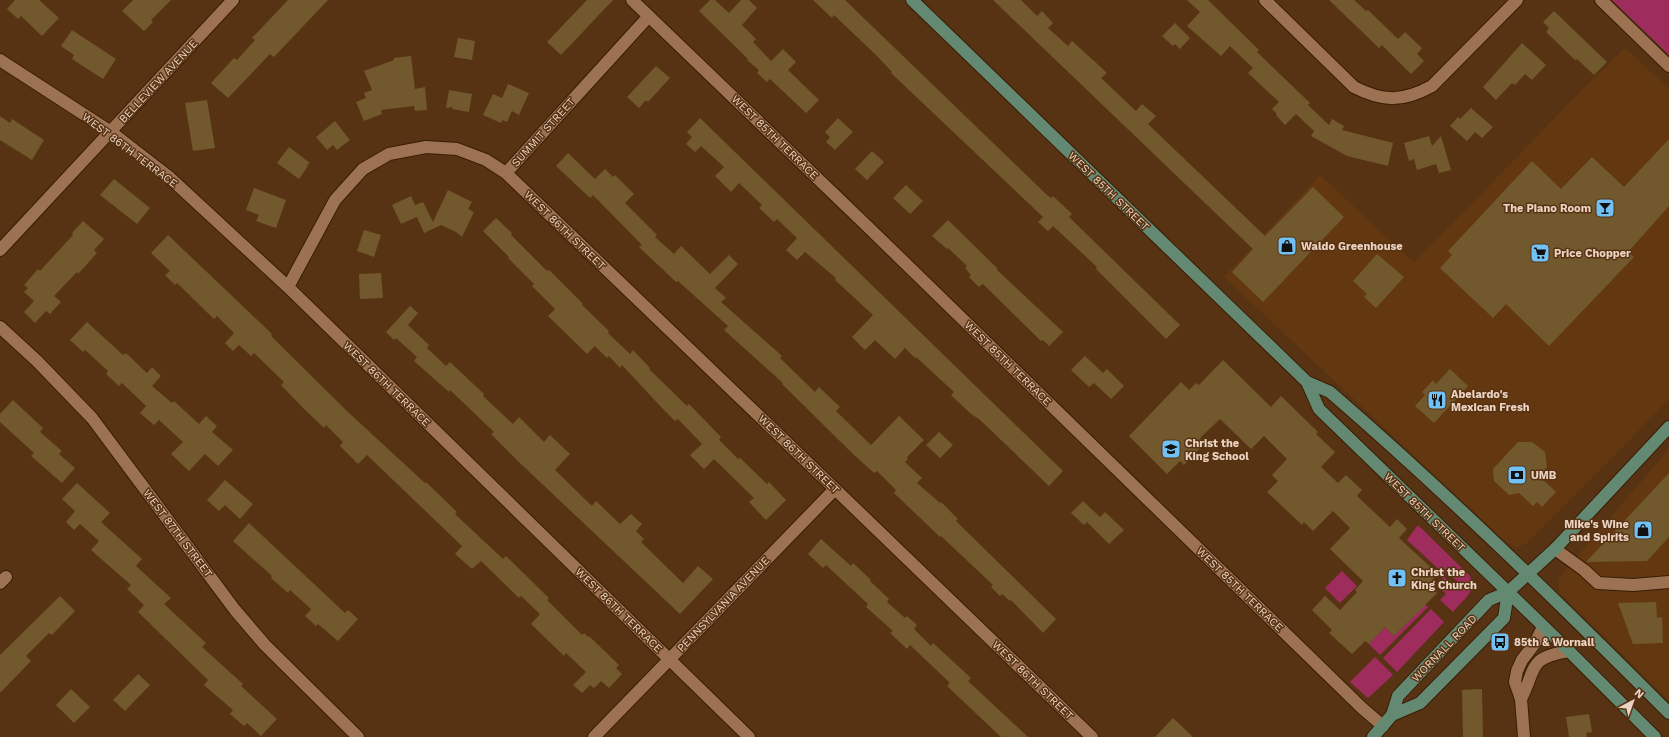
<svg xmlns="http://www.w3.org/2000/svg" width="1669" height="737" viewBox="0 0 1669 737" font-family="'Work Sans',sans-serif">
<rect width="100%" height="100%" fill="#583313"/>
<path fill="#633811" d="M1625,48L1669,89V399L1615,455L1527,543L1515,548L1504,540L1224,277L1320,175L1414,263L1584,88Z
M1669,449V700L1559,592V581L1564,572Z"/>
<path fill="#9e2d5e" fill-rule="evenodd" d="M1612,0H1669V55Z
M1417,526H1419L1469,575C1479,592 1462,600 1453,612L1440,600L1446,594L1442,590L1443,573L1407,540ZM1450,570L1453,573V578L1460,583V586L1457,589H1454L1449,580L1445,578V573Z
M1342,571L1357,586L1340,603L1325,588Z
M1425,604L1428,607L1380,655L1369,644L1385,627L1394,636Z
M1431,609L1444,622L1397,672L1383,658Z
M1375,657L1393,675L1368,698L1350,682Z"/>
<path fill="#71582d" d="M15,0H39L59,18L42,36L21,16L18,19L7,9Z
M133,0H171L151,20L153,22L144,31L122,11Z
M288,0H328L274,57L270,54L228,98L211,83L234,58L237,60L255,40L252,38Z
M587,0H613L561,55L547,42Z
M710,0H715L729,13L741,0H749L757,8L742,25L756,39L753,42L771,61L783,49L796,62L788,70L819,100L806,113L770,79L767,82L757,73L759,70L747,60L748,59L699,11Z
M813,0H845L1046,194L1051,198L1053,196L1072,214L1069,217L1180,325L1166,339L1096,269L1097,267L1053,226L1048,231L1038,222L1043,217L891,73L892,72L878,57L834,15L832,18Z
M993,0H1021L1037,16L1042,11L1053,23L1048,28L1068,46L1072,41L1093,60L1107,73L1101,78L1136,111L1142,104L1156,116L1148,124L1265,236L1313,187L1344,217L1263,302L1232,272L1253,249Z
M1187,0H1208L1259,50L1257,52L1310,103L1308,105L1329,125L1332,119L1344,126L1342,130L1393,143L1388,166L1347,156L1311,136L1314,131L1296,114L1285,125L1276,115L1277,114L1272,109L1279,102L1248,73L1253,68L1230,46L1221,56L1187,26L1200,12Z
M1329,0H1354L1366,11L1368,10L1398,39L1405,32L1422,48L1417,54L1424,61L1411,74L1382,45L1379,48Z
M1554,11L1607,62L1594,75L1577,59L1575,60L1546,32L1549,28L1543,22Z
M1175,23L1190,38L1180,49L1175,44L1173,46L1162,36Z
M72,30L116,59L103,79L72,59L74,55L61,46Z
M458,38L475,41L472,60L454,57Z
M1522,43L1546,65L1532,80L1525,74L1515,85L1512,83L1496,100L1483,87Z
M411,56L415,89L425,87L427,110L415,111L414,106L381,110L382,114L364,121L356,102L366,98L364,93L372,90L364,71L394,60V58Z
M656,66L670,78L648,102L646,100L639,108L627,97Z
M508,84L529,93L519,115L512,111L507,122L502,120L501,123L483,115L493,94L502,98Z
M449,90L472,94L469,112L452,109L453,107L446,108Z
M207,100L215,148L193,151L185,103Z
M1471,108L1493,127L1482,138L1475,132L1467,141L1450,126L1458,117L1460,119Z
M0,116L10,123L12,119L44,140L32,160L0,140Z
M700,118L1063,471L1049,486L979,419L971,414L951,395L954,392L916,357L915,358L905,348L895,359L875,340L865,350L852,337L873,315L835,280L836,278L805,252L797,260L786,250L797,238L777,219L774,222L759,208L762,205L739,183L731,192L715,176L724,167L701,146L695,152L686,144L692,137L687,132Z
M838,118L853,132L835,150L826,142L830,137L825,132Z
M335,121L350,140L337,150L333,145L327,150L316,137Z
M1429,136L1432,146L1441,136L1451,170L1439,173L1436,164L1417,170L1414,159L1409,161L1404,143Z
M1669,139V206L1628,252L1634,257L1549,346L1506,304L1493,318L1440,268L1452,255L1448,251L1532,161L1561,189L1592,157L1624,187Z
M289,147L310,163L307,165L308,166L299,179L277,163Z
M872,151L884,162L867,180L855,169Z
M568,153L595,179L605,169L613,177L615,175L634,194L625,203L657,235L655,237L674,254L681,246L710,274L729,255L738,264L715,288L726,298L721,302L782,356L780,358L815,392L819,387L840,407L836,411L871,445L899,416L924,440L907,457L908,459L905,462L922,478L917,483L940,503L941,502L958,519L956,521L1056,619L1043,633L1011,600L1010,601L1002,594L1000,596L991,587L993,585L941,536L940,537L894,493L896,490L877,471L874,473L854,455L782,384L783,383L724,330L728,326L678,281L676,282L639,247L642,245L593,195L590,198L556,166Z
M114,179L150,208L137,224L100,195Z
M906,185L923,201L910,214L893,198Z
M254,188L286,200L276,228L256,221L259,215L246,210Z
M448,190L472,202L468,209L474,212L462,237L456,232L441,225L424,233L417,217L401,224L392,205L411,196L415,205L423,202L433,222Z
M496,218L512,233L511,235L547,271L549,270L583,304L582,305L609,331L608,333L630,354L633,350L650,368L649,369L687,406L689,404L721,437L719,440L738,459L740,458L767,484L769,482L786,500L766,520L749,502L754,498L714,459L704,469L690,455L702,444L678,419L675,421L661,407L622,365L620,368L609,356L607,358L595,346L587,354L548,316L555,309L532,286L534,284L508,258L509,257L483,231Z
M948,220L998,269L997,270L1063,332L1049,346L1043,340L1041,341L983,284L979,287L969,277L971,275L965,268L967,266L948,248L947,249L932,236Z
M83,221L104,239L94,250L97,253L78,274L77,272L54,296L61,302L50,314L46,311L35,323L24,312L34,301L24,292L28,288L24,285L38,269L40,271L73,235L72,233Z
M364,230L381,235L374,257L357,251Z
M168,235L272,334L271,336L349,413L425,483L426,482L457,512L455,514L503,559L506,556L549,598L547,600L582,635L584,633L588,637L589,636L619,665L616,668L622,674L609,688L601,681L594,688L590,685L582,693L573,685L586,672L566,653L564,656L531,624L540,614L521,596L519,598L481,561L472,569L455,554L462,546L367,455L358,464L340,446L343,442L326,425L324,428L304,409L281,385L284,382L254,353L251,356L239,345L233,351L225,343L234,333L217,316L214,319L177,283L175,285L165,275L170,271L151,253Z
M1377,254L1404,277L1376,308L1364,297L1367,294L1353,281Z
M381,273L383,298L360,299L359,274Z
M410,306L418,313L408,325L429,345L427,348L446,366L450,362L484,394L483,396L513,424L519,417L544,442L550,435L570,454L555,470L592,506L596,501L620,524L631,514L642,524L636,531L644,539L641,542L683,583L698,566L713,579L680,614L522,465L491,434L494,432L450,390L449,392L414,361L417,357L396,338L394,340L386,332Z
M87,322L123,355L126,353L147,373L152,367L161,376L152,386L172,403L174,401L199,424L206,416L217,426L212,432L233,450L218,466L205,454L189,471L171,454L183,442L159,420L154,425L140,413L146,406L122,383L119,386L106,374L108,371L85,350L83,352L70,340Z
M1085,356L1103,373L1107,369L1124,386L1111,399L1094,383L1089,387L1071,370Z
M1223,360L1271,407L1281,396L1318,432L1316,434L1335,452L1321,467L1338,483L1346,475L1362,490L1357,496L1390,527L1397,519L1407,529L1399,538L1438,574L1428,584L1437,593L1394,636L1385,627L1369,644L1365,641L1352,654L1329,633L1332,630L1312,610L1325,596L1340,610L1357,592L1355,590L1363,581L1330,549L1350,528L1333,511L1313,531L1304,522L1302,525L1267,492L1278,481L1272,475L1287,459L1264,436L1251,449L1220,419L1200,438L1205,443L1184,465L1180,461L1167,474L1129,436L1181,382L1189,390L1196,383L1199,385Z
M1450,369L1468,386L1434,423L1415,406L1425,395L1422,392L1433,380L1436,384Z
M13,400L43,428L40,432L62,451L59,454L75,468L62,483L31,456L34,453L0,422V414Z
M939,432L953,445L940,458L926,445Z
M1518,442H1532L1545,452L1547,467L1539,476L1556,492L1542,507L1537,502L1533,506L1519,493L1509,495L1494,481L1493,469Z
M1669,473V537L1647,561L1586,562Z
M225,480L253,504L240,519L225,505L219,511L207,500Z
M77,483L110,513L101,522L142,559L136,566L171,598L164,604L206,643L202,647L243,684L241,686L277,719L261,736L247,723L244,726L230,714L233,710L204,685L208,680L138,612L144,605L127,589L131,585L91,550L99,541L80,524L74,530L66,522L75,511L62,499Z
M1083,501L1100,517L1105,512L1124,530L1109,544L1087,522L1084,525L1071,513Z
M249,523L345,613L348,610L358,619L338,641L318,624L316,626L305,616L311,609L290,590L288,593L271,578L272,576L233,541Z
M821,539L851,566L853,563L871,580L870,581L889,599L887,602L905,618L907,616L917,625L914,629L931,646L933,643L971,678L968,681L1028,737H1001L947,686L950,683L910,645L907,649L890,633L893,631L866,607L868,604L826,565L823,568L808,554Z
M60,596L75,611L52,635L49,633L26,656L31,661L0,693V655Z
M1656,602L1657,618L1662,617L1663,643L1633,644L1618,603Z
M138,674L150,685L125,711L113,700Z
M71,689L90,707L74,723L56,705Z
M1482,689L1483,737H1463L1462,690Z
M1589,714L1592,732L1586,733L1587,737H1569L1566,717Z
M1173,718L1193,737H1155Z"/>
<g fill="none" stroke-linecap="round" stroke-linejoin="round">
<defs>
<path id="minor" d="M632,0L867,226L1362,708L1383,726
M1265,0L1354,87C1383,102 1403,102 1432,86L1517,0
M1601,0L1669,66
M0,60L111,132L169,177L288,287L749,737
M506,173L649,16
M0,250L233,0
M288,287L335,200L363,169L389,154L426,147L457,149L486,160L506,173L835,489L1092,737
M0,327L37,361L92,418L235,610L265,645L358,737
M1555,549L1584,570L1598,583L1633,585L1669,582
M0,583L6,577
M1521,699C1537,668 1527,658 1569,651
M594,737L835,489
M1524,737L1521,699L1515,682L1517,671L1522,660L1535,643L1543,627"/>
<path id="major" d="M912,0L1307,382L1330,392C1448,494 1559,603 1669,713
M1307,382L1319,409L1569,651L1655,737
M1392,715L1420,703L1504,618L1508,592
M1373,737L1392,715L1398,696L1489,600L1508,592L1555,549L1669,427"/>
</defs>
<use href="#minor" stroke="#381d04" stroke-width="14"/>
<use href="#major" stroke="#381d04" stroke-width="14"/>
<use href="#minor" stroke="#9c7253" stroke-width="12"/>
<use href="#major" stroke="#648972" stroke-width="12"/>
</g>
<defs>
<symbol id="bar-square" viewBox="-11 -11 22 22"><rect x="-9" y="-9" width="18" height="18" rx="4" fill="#71c1f5" stroke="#583313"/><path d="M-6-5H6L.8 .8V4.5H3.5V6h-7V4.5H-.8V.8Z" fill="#111"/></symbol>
<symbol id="shop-square" viewBox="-11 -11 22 22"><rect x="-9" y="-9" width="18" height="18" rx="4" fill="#71c1f5" stroke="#583313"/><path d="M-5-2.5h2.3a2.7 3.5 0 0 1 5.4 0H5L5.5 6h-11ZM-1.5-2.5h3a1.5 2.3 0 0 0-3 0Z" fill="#111"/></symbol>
<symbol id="supermarket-square" viewBox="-11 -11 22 22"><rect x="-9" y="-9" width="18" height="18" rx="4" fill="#71c1f5" stroke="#583313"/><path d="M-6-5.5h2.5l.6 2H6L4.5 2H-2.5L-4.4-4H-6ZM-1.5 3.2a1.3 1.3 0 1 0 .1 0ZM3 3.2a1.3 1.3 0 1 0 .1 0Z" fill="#111"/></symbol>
<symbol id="restaurant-square" viewBox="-11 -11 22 22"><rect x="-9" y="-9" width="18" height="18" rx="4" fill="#71c1f5" stroke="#583313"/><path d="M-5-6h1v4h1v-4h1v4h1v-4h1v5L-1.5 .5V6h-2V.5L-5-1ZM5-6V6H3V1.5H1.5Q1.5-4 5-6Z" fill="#111"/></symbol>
<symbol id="school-square" viewBox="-11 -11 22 22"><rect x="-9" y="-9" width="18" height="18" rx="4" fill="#71c1f5" stroke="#583313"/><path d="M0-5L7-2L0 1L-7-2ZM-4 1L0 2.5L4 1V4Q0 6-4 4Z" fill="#111"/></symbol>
<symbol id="bank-square" viewBox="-11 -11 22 22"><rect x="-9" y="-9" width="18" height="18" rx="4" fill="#71c1f5" stroke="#583313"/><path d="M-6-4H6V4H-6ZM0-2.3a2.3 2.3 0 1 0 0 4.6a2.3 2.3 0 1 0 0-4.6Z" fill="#111"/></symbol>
<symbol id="church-square" viewBox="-11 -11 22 22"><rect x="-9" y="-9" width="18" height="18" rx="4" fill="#71c1f5" stroke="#583313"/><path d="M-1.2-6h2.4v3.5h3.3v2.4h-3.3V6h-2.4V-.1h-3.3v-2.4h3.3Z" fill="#111"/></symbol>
<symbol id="bus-square" viewBox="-11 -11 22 22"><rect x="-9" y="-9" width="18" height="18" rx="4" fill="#71c1f5" stroke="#583313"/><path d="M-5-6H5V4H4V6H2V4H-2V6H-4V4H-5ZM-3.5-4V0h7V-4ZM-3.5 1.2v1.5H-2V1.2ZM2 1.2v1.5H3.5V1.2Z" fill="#111"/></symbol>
</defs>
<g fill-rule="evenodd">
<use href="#bar-square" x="1594" y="197" width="22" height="22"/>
<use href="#shop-square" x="1276" y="235" width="22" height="22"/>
<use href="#supermarket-square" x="1529" y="242" width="22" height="22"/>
<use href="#restaurant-square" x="1426" y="389" width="22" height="22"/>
<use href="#school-square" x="1160" y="438" width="22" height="22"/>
<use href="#bank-square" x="1506" y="464" width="22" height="22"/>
<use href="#shop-square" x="1632" y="519" width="22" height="22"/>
<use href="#church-square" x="1386" y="567" width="22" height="22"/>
<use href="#bus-square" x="1489" y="631" width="22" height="22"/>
</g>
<g text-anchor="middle" stroke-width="3" stroke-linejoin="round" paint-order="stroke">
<g font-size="11" fill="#ebd4c3" stroke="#583313">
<text transform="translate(158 81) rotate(-47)" y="4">BELLEVIEW AVENUE</text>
<text transform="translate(543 132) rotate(-48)" y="4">SUMMIT STREET</text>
<text transform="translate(775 137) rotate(44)" y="4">WEST 85TH TERRACE</text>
<text transform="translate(130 150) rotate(37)" y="4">WEST 86TH TERRACE</text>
<text transform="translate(1109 191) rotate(44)" y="4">WEST 85TH STREET</text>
<text transform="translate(565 230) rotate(44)" y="4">WEST 86TH STREET</text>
<text transform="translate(1008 363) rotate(44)" y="4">WEST 85TH TERRACE</text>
<text transform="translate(387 384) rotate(44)" y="4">WEST 86TH TERRACE</text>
<text transform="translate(799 454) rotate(44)" y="4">WEST 86TH STREET</text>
<text transform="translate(1425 512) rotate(44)" y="4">WEST 85TH STREET</text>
<text transform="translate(178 533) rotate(53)" y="4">WEST 87TH STREET</text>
<text transform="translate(1240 589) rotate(44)" y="4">WEST 85TH TERRACE</text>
<text transform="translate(723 604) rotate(-46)" y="4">PENNSYLVANIA AVENUE</text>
<text transform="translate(619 610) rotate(44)" y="4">WEST 86TH TERRACE</text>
<text transform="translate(1444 648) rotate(-46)" y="4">WORNALL ROAD</text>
<text transform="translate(1033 680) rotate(44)" y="4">WEST 86TH STREET</text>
</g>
<g font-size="11" font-weight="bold" fill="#ebd4c3" stroke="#583313" text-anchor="start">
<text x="1591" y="212" text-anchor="end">The Piano Room</text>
<text x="1301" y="250">Waldo Greenhouse</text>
<text x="1554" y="257">Price Chopper</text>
<text x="1451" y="398">Abelardo's<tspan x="1451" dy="13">Mexican Fresh</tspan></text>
<text x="1185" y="447">Christ the<tspan x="1185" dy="13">King School</tspan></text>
<text x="1531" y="479">UMB</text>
<text x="1629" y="528" text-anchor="end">Mike's Wine<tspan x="1629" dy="13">and Spirits</tspan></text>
<text x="1411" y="576">Christ the<tspan x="1411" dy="13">King Church</tspan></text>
<text x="1514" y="646">85th &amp; Wornall</text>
</g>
</g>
<g transform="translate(1633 701) rotate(41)" stroke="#583313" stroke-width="3" paint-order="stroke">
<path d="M0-3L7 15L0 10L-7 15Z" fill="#ebd4c3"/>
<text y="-6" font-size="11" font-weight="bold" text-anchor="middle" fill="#ebd4c3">N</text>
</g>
</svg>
